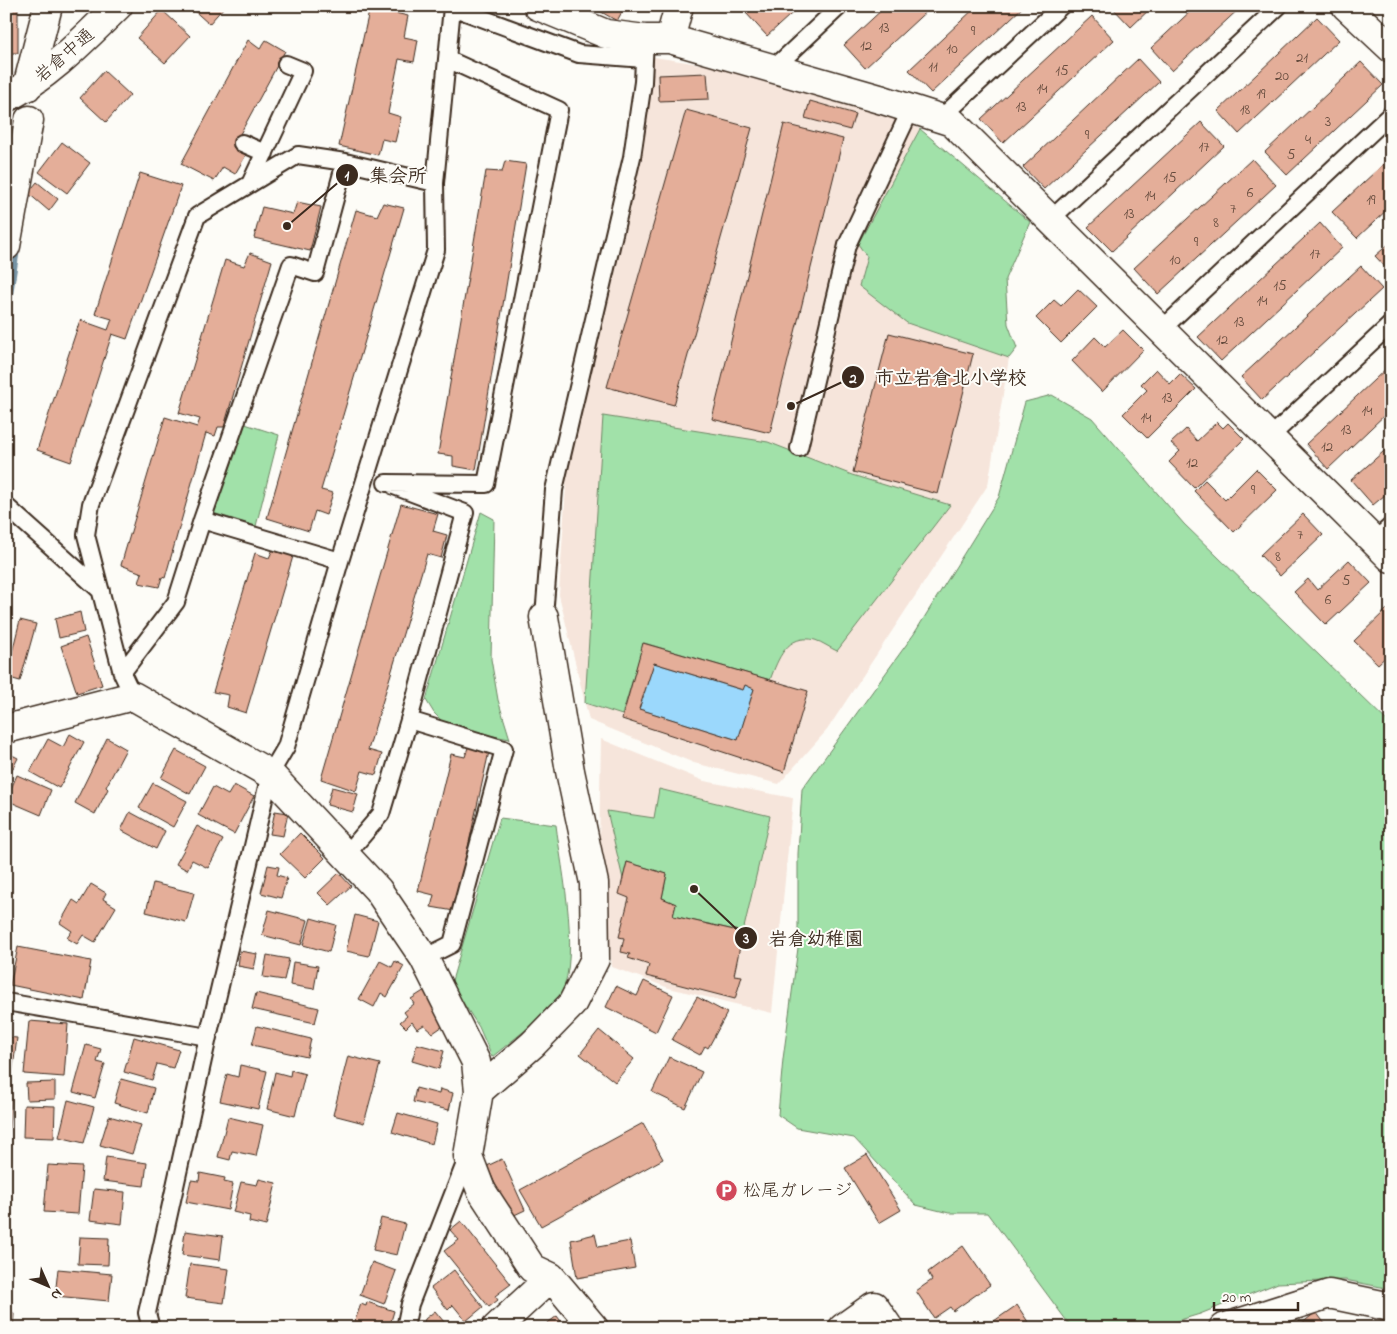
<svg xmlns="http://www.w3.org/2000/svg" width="1397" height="1334" viewBox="0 0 1397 1334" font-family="'Indie Flower','Klee One',sans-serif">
<rect width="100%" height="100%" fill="#fdfcf7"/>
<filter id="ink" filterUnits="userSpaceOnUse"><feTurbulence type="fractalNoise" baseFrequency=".02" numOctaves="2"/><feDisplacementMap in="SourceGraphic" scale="10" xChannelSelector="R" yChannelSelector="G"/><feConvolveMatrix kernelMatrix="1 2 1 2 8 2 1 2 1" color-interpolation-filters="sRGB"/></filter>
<g filter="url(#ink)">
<path fill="#f6e5db" d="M654,57L738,70L884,112L920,129L858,244L907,323L1009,358L988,485L827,730L779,784L694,763L589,720L559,595L568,454L608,300Z
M601,739L704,781L793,798L772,1013L669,988L612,967L599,848Z"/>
<path fill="#a1e1a9" stroke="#6e8664" d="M920,129L1030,222L1005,279L1008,324L1017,348L1009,358L907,323L859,286L867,257L858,244Z
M1052,395L1092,418L1184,524L1391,725V1289L1345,1280L1278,1283L1200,1314L1154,1328H1072L987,1213H949L916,1205L854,1138L797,1128L778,1115L783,1059L798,948V854L802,789L914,634L999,497L1025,402Z
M603,416L768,442L852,475L950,505L837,651C830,648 822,642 815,640C787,633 778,659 770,680L644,643L622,715L585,703Z
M242,423L279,435L256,526L213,513Z
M481,512L494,519L491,659L498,700L510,739L449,728L434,713L426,700Z
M659,789L770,816L743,932L673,916L676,904L662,898L667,874L627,862L623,879L607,811L654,818Z
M500,818L556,825C561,867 584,968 556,1002C541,1019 510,1042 492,1057L479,1027L451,984Z"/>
<path fill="#9bd8fc" stroke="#7592a3" d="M654,663L742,690L745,685L754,689L738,740L639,709Z"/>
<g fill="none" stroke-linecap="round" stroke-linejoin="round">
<path stroke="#7592a3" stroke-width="9" d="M6,310L16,246"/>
</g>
<path fill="#e4ae99" stroke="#3b2a1e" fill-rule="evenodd" d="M189,6H225L209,24Z
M591,6H625L617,21Z
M753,6H800L767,36L746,13Z
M886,6H932L865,68L844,45Z
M977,6H1024L931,93L909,70Z
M1111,6H1153L1131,27Z
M1196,6H1242L1172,71L1151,48Z
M370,7L408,16L404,37L418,40L414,62L399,59L388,113L401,117L395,142L382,139L378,155L339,146Z
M18,8V53H6V9Z
M162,10L190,36L165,63L137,38Z
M1092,16L1114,40L1003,143L981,119Z
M1317,17L1339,40L1239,134L1218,111Z
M248,40L260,49L266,40L285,51L233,147L246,155L235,174L223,167L214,181L181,164Z
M1138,59L1159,82L1044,189L1023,167Z
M1361,62L1383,85L1287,175L1265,152Z
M104,71L130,95L106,122L80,98Z
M707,73L709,99L659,101L658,75Z
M810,101L855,114L850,130L805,118Z
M686,110L752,128L674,405L607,387Z
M1201,122L1224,146L1112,251L1088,227Z
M784,124L843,139L770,433L712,419Z
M62,142L90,163L67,193L39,172Z
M1391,157V206L1357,238L1332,212Z
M1252,159L1276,185L1158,294L1134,268Z
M505,161L526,164L476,470L453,466V456L438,454L486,171L502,172Z
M140,173L181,186L127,339L112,334L71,462L37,450L80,320L108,330L112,319L95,314Z
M37,182L58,199L49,211L28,193Z
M297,202L321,207L310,251L254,238L262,207L293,214Z
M383,203L404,208L321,490L333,493L326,515L315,511L309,531L267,518L356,210L377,216Z
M1320,223L1342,248L1221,361L1198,337Z
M1391,242V273L1375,256Z
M250,253L272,261L224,427H218L215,436L206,433L165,578L162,577L159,587L139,583L142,573L121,565L165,417L197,427L200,419L179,413L225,260L244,266Z
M1361,266L1382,289L1262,400L1241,377Z
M1078,289L1097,307L1061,343L1036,318L1054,300L1061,306Z
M1123,330L1143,350L1102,392L1072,361L1095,337L1105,347Z
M889,333L973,354L938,494L853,472Z
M1391,364V409L1328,469L1306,444Z
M1156,369L1170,384L1180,374L1196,389L1147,438L1123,414L1147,390L1141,384Z
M1217,422L1223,428L1228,423L1244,439L1194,488L1169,462L1180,451L1171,443L1186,429L1197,441Z
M1391,445V490L1373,505L1351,480Z
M1256,469L1277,490L1234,532L1194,491L1205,480L1225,500Z
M401,504L438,514L433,531L447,535L441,558L427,554L368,750L382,754L376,775L362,771L356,791L321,779Z
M1303,514L1323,535L1280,576L1260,555Z
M274,547L294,553L246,713L227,707L229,695L213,692L255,553L269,558Z
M1349,560L1371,583L1326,625L1294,592L1308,579L1317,590Z
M1387,609L1391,613V652L1378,664L1354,641Z
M80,612L84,632L59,638L55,619Z
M20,620L36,624L20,681L6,677Z
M86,637L102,685L77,693L61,646Z
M643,643L808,691L784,772L622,719ZM654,663L743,690L745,685L754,689L738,740L639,709Z
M70,734L84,742L59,788L30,772L48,739L63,747Z
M107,738L126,749L106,787L108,789L95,814L75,803Z
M469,744L490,747L454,911L431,907L434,895L418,891L451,754L465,757Z
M176,750L205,766L190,794L161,778Z
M6,752L18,758L6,782Z
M17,775L51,790L41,815L6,800Z
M153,783L187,801L173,827L139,808Z
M234,785L254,796L234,834L198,815L213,787L228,795Z
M332,787L358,794L353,812L327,805Z
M275,811L288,813L283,836L270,834Z
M130,812L165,831L156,849L121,830Z
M197,826L223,840L208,868L192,860L187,870L176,864Z
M300,833L325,858L305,878L280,854Z
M627,862L667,874L662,898L676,904L673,916L743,932L734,975L742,976L735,999L646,976L649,965L628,958L630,954L621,952L624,938L619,937L629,898L619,894Z
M268,865L279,867L277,875L287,878L281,898L261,893Z
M339,873L351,886L330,905L318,893Z
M153,883L194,893L186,922L146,912Z
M91,884L106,893L103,899L116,907L95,942L83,935L77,944L67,938L72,931L60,923L73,900L79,904Z
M269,910L308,920L301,945L262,935Z
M355,915L378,921L369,956L346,951Z
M311,918L336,925L329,952L303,945Z
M18,947L91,961L84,1000L10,985Z
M240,951L257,954L254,969L238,966Z
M267,955L289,959L284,980L263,977Z
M380,961L392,967L395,961L404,966L387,997L381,993L374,1007L359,999Z
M293,962L318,966L314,989L290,985Z
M644,981L673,995L656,1032L606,1007L616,986L637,996Z
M425,990L446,1024L433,1033L424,1025L417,1029L412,1022L406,1028L400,1022L407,1016L404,1012L414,1004L411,999Z
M256,993L319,1008L315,1023L252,1009Z
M697,997L727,1013L708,1048L705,1046L700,1055L672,1040Z
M29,1021L68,1024L64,1077L24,1074Z
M257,1026L311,1039L307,1057L252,1045Z
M599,1030L634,1059L615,1082L580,1054Z
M6,1037L17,1038L12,1075L6,1074Z
M134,1037L179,1050L173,1068L157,1064L152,1080L124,1072Z
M417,1044L444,1051L439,1069L412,1061Z
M86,1045L101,1049L97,1062L105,1064L95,1098L73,1092Z
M348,1056L380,1064L364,1123L333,1115Z
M669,1057L702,1072L685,1108L652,1092Z
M240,1065L267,1071L258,1109L220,1101L227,1074L238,1077Z
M291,1070L305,1074L295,1116L267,1109L275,1072L290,1076Z
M121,1079L154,1088L148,1113L114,1103Z
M55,1082V1099L27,1100L26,1083Z
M416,1088L439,1094L440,1089L453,1093L449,1110L413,1102Z
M6,1097L11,1098L8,1146H6Z
M68,1100L94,1107L84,1143L59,1137Z
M24,1105L55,1106L54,1138L23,1137Z
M398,1113L437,1124L432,1144L392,1132Z
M109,1116L141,1125L132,1154L100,1145Z
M228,1117L263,1125L256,1156L232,1151L230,1160L218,1157Z
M643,1123L663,1159L541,1226L520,1190Z
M6,1150H8V1178H6Z
M867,1155L901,1210L879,1223L845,1168Z
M106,1157L147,1163L144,1186L103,1181Z
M502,1159L525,1210L510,1217L487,1166Z
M48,1165L82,1167L78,1214L44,1212Z
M200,1173L225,1178L224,1182L233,1184L228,1210L186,1202L191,1180L199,1181Z
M259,1179L276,1183L266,1226L249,1222L250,1216L233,1212L241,1182L257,1185Z
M94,1189L125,1192L122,1224L90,1220Z
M381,1218L405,1224L397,1255L373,1250Z
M461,1221L511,1284L495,1296L498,1300L489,1307L444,1251L459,1240L450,1230Z
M6,1230L11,1231L9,1262H6Z
M185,1231L223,1236L220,1260L182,1255Z
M595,1234L598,1247L630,1241L635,1268L577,1278L571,1240Z
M80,1237L109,1238L108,1265L78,1264Z
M963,1246L990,1285L953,1311L950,1307L934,1318L916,1291L932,1280L928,1272Z
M372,1262L396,1271L384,1304L360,1295Z
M190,1264L229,1269L224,1303L185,1298Z
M58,1269L112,1274L109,1301L55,1296Z
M454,1270L483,1307L466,1321L453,1305L448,1310L431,1288Z
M367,1302L394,1311L389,1328H352L361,1304L366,1306Z
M1017,1305L1032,1328H984Z
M435,1311L449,1328H422L425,1319Z
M6,1312L14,1313L13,1328H6Z
M1316,1312L1328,1328H1296Z
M557,1316L566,1328H541Z"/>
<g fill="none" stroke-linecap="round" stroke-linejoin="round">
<defs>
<path id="lane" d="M447,59L452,7L579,54L644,59
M774,68L840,6
M940,119L1061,6
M242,143L265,153
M250,184L303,71L286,64
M1050,220L1279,6
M1161,330L1391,114
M1269,438L1391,324
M799,448L847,245L911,109
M6,506L101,591
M202,520L340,561
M1374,541L1391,526
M544,617L554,490L632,157L643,82L645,39
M122,673L176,602L202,520L291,265L315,273L345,162
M133,696L122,673L86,535L91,504L197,216L298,155L345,162L435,183
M409,720L504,749L452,944L424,958
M346,855L381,814L409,720L465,513L394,486
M6,1002L208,1037
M151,1328L147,1313L208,1037L270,774L286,747L340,561L436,250L435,183L447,59L559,110L486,484L386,483
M405,1328L410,1304L468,1156"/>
<path id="street" d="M538,6L606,34L645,39H670L883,100L952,122L1391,558
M1346,6L1391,48
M670,39L679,6
M27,87L48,6
M6,246L29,120
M6,729L133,696L270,774L378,890L424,958L476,1062L479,1091L468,1156L481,1190L532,1268L551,1277L594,1328
M479,1091L533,1044L572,1004L595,959L594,883L570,771L544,617
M496,1328L551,1277
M843,1328L874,1306L889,1328
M1223,1328L1329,1294L1391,1307"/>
<path id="secondary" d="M6,98C50,75 83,40 118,6"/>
</defs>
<use href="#lane" stroke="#3b2a1e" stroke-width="20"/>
<use href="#street" stroke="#3b2a1e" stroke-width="31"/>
<use href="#secondary" stroke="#3b2a1e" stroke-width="31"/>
<use href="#lane" stroke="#fdfcf7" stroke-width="16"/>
<use href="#street" stroke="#fdfcf7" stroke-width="28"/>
<use href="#secondary" stroke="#fdfcf7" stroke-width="28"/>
</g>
</g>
<defs>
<symbol id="parking-disc" viewBox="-11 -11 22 22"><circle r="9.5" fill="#d1495b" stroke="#fdfcf7"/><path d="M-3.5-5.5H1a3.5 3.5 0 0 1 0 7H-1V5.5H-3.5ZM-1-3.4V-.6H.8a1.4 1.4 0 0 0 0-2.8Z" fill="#fff"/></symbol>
</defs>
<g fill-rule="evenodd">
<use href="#parking-disc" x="714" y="1178" width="25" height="25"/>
</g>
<g text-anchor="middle" stroke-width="4" stroke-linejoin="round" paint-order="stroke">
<g font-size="15" fill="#654b3d">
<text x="884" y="32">13</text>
<text x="973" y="35">9</text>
<text x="866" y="50">12</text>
<text x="952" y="53">10</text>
<text x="1302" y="62">21</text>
<text x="933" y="71">11</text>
<text x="1062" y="75">15</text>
<text x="1282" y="80">20</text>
<text x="1042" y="93">14</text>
<text x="1261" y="98">19</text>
<text x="1021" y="111">13</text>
<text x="1245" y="114">18</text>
<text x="1328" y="126">3</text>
<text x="1087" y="139">9</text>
<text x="1308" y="144">4</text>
<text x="1204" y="151">17</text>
<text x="1291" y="159">5</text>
<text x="1170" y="182">15</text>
<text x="1250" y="197">6</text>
<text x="1150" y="200">14</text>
<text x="1371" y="204">19</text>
<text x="1233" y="213">7</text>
<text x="1129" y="218">13</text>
<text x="1216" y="227">8</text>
<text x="1196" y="246">9</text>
<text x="1315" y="258">17</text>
<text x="1175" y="264">10</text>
<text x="1280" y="290">15</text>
<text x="1262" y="305">14</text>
<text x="1239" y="326">13</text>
<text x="1222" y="344">12</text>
<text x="1167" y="402">13</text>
<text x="1367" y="415">14</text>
<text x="1146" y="422">14</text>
<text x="1346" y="434">13</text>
<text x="1327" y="451">12</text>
<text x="1192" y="467">12</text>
<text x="1253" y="494">9</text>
<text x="1300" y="539">7</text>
<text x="1278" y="561">8</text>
<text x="1346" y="585">5</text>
<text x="1328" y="604">6</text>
</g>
<g font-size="18" fill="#3b2a1e" stroke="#fdfcf7">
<text transform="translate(64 55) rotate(-41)" y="6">岩倉中通</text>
</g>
<g font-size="18" fill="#3b2a1e" stroke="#fdfcf7" text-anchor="start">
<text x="743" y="1196">松尾ガレージ</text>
</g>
</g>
<path fill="none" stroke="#3b2a1e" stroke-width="2" d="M287 226L347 175M791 406L853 377M694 889L746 938"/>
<g fill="#3b2a1e" stroke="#fdfcf7" stroke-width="2">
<circle cx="287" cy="226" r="5"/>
<circle cx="791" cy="406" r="5"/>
<circle cx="694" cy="889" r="5"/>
<circle cx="347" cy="175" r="12"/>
<circle cx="853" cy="377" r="12"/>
<circle cx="746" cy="938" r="12"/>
</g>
<g font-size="15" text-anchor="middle" font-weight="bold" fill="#fff">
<text x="347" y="180">1</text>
<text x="853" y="383">2</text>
<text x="746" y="943">3</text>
</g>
<g font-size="19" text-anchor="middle" font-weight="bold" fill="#3b2a1e" stroke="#fdfcf7" stroke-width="4" stroke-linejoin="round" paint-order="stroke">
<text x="398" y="182">集会所</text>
<text x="951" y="384">市立岩倉北小学校</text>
<text x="816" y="945">岩倉幼稚園</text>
</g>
<rect width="1397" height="1334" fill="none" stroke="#fdfcf7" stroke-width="25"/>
<rect x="12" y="12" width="1372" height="1309" fill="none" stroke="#3b2a1e" stroke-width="2" filter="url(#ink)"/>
<g transform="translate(48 1286) rotate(135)" stroke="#fdfcf7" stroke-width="4" paint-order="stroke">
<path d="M0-4L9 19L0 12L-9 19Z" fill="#3b2a1e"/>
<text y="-8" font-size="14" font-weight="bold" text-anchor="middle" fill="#3b2a1e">N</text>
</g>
<path d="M1214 1302v8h84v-8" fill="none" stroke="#3b2a1e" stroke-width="2.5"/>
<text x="1222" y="1302" font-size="15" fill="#3b2a1e" stroke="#fdfcf7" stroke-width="4" paint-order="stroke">20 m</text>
</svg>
